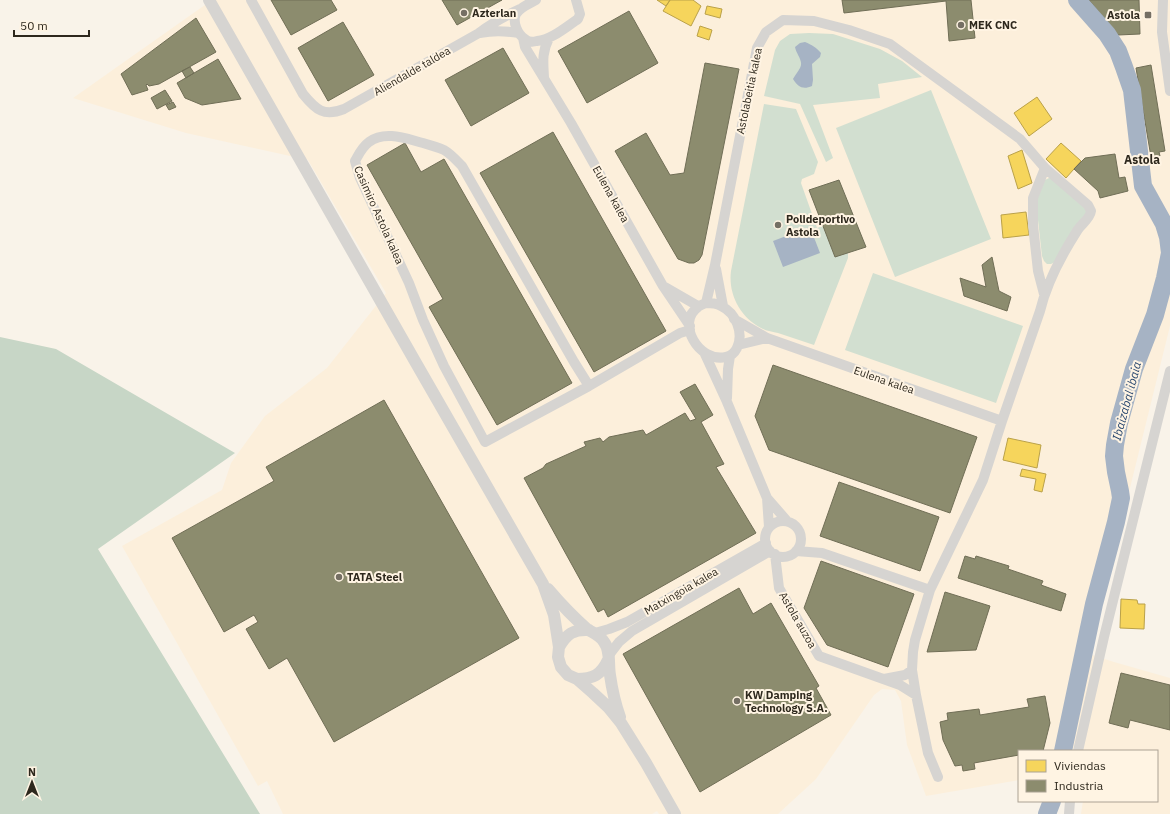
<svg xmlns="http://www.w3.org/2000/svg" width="1170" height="814" viewBox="0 0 1170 814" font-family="'IBM Plex Sans',sans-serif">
<rect width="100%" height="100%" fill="#f9f3e9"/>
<path fill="#fcefdb" d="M212,0H1170V326L1089,654L1114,662L1170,678V814H1081L1083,801H1157V751H1019V780L926,796L907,745L901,701L895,690L882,689L874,695L816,779L778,814H659L657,811L652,814H283L267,781L258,786L122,546L222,490L231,463L265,416L327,368L386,293L308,160L186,133L73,98Z"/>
<path fill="#d2dfd0" d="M809,33L833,34L880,49L902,61L922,77L878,84L880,98L813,105L833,158L826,162L800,104L764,96L775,50L780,41L790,34Z
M931,90L991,239L895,277L836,128Z
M764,104L796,109L818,162L814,174L802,179L801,183L817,228L823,226L809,190L839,180L866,247L848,253V258L814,345C802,341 790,337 778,333C773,332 766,331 761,328C740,317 728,294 731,271Z
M1049,178H1053L1083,203L1087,213L1055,262L1051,264H1047L1044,261L1042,256L1036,202L1045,180Z
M873,273L1023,326L996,403L845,350Z"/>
<path fill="#c7d6c6" d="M0,337L56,349L235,453L98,549L260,814H0Z"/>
<path fill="#a6b3c4" d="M805,42C812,45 816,47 821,53L820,57L812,64L813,80L812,86C803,90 798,87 793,79C795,75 798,72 800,68C804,61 796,54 795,47L800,43Z
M810,227L820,253L783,267L773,241Z"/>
<path fill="#f6d55c" stroke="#baa149" d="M657,0H670L666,6Z
M670,0H693L701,6L691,26L663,11Z
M707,6L722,9L720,18L705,14Z
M700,26L712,30L709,40L697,36Z
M1037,97L1052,119L1029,136L1014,113Z
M1061,143L1081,161L1066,178L1046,159Z
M1022,150L1032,183L1018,189L1008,156Z
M1026,212L1029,235L1003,238L1001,215Z
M1008,438L1041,445L1037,468L1003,460Z
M1022,469L1046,474L1042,492L1034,490L1036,479L1020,476Z
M1121,599L1137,600L1138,604H1145L1144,629L1120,628Z"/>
<path fill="#8c8c6e" stroke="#706e56" d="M271,0H331L337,10L291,35Z
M442,0H502L457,25Z
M842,0H971L975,38L949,41L946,1L844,13Z
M1089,0H1139L1140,34L1118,35Z
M629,11L658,63L587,103L558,51Z
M196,18L216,52L159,84L149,86L147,84L146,85L148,90L132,95L121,74Z
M343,22L374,75L328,101L298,48Z
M503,48L529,93L471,126L445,80Z
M218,59L241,99L202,105L185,98L177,83Z
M705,63L739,69L702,255L699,260L694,263H689L678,259L615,151L646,133L670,175L684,173Z
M1151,65L1165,151L1159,152L1160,156L1151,157L1136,68Z
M190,67L194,73L186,78L182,71Z
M165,90L172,101L157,109L151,98Z
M173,102L176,107L169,110L166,105Z
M553,132L666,331L594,372L480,173Z
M405,143L421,172L444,159L572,383L497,425L429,307L443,299L367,165Z
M1115,154L1119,178L1125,177L1128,191L1100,198L1098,191L1074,169L1085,158Z
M839,180L866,247L835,257L809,190Z
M992,257L999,291L1011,297L1007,311L964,296L960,278L986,287L982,265Z
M773,365L977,437L950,513L769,450L755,416Z
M695,384L713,415L701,422L724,464L716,467L756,533L608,617L604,609L598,612L524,478L543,468L546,464L586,446L584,442L600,438L603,442L609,437L643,430L646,435L685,413L690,421L696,419L680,392Z
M384,400L519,638L334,742L287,658L269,669L246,629L258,622L254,615L224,632L172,538L274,481L266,467Z
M839,482L939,517L920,571L820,536Z
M965,556L975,559L976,556L1009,566L1008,569L1043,581L1041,585L1066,594L1061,611L958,578Z
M821,561L914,594L888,667L827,645L804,608Z
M739,588L753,614L771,603L819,686L816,688L831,715L700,792L623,654Z
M945,592L990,606L976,650L927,652Z
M1121,673L1170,685V730L1130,720L1128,728L1109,723Z
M1045,696L1050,723L1043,751H1019V755L974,763L975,769L963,771L962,765L955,766L943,740L940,722L948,720L947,713L979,709L980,715L1029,707L1027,699Z"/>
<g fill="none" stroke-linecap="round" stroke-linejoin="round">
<path stroke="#a6b3c4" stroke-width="18" d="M1063,751L1094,604L1116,522L1121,498L1120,491L1116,472L1114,456L1115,445L1119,423L1134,369L1155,315L1165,278L1170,253L1168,237L1164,224L1143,186L1132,90L1124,67L1118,51L1107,34L1077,0
M1047,814L1052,801"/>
<path stroke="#d6d4d1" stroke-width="10" d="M251,0L303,94C316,110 324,117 344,109L479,33C492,23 505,16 520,9
M536,0C529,4 520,7 516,14C512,22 518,35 525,39C528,42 533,42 537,41C551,40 566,27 578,19L580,14L576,0
M1163,0L1162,32L1170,91
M481,33C494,30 506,31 519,33
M523,38L525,47L571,123L663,286L690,326
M544,77C543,61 542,52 549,38
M716,269L723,306
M665,287L698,306
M1044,294L1038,271L1033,225V198L1045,168
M706,303L715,265L757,48L766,32L783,20L814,21L849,30L890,44L1020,139L1045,168L1088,205L1091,211C1090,219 1081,224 1077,231C1061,256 1047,282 1040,311L1002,421L983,480L930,590L915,640L913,652L912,670L916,695L928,753L938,777
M706,303C712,303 716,303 721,306C736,313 744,333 737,348C735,352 731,356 726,357C698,363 676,322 698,307C700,305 704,304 706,303Z
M734,319L767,338L1002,421
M738,345L767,338
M704,352L727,402L767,498L787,521
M589,386L574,362L462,166C456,160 451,154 444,150C437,147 430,145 423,143C407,139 385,130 369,142C362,147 359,154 355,161L360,178L409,283L423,320L444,366L485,442L589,386L680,333L690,330
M727,398L728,369L730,356
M767,498L769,527
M765 539a18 18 0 1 1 36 0a18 18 0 1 1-36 0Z
M796,551L822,553L930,590
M775,554L779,588L819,656L900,685L916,695
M595,633L609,629L627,622L766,543
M609,655L619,642L632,631L770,551
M884,679L905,675L912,670
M1078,751L1104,637L1170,371
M1069,814L1070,801"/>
<path stroke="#d6d4d1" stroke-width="12" d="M209,0L416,363L543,584L554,615L559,647L558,657L561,667L568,675L577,679L593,693L608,707L621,723L646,763L675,814
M548,589C560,603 573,617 587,629C593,633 600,635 604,642C611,651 608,664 610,675C612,689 615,703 620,717
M559,647C567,634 573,629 589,630
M577,679C593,679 601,675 608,660"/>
</g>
<g fill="#756f64" stroke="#fff4e3" stroke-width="1.5">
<circle cx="464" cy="13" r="4"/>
<rect x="1144" y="11" width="8" height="8" rx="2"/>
<circle cx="961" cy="25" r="4"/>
<circle cx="778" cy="225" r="4"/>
<circle cx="339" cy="577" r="4"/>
<circle cx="737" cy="701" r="4"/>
</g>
<g text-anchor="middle" stroke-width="4" stroke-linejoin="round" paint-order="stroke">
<g font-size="11" font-weight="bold" fill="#2e281d" stroke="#fff4e3" text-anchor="start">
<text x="472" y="17">Azterlan</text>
<text x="1140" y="19" text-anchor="end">Astola</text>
<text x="969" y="29">MEK CNC</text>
<text x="786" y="223">Polideportivo<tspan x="786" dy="13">Astola</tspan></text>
<text x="347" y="581">TATA Steel</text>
<text x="745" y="699">KW Damping<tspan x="745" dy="13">Technology S.A.</tspan></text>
</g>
<g font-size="11" fill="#2e281d" stroke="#fff4e3">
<text transform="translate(412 71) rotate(-30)" y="4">Aliendalde taldea</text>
<text transform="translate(749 91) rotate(-78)" y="4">Astolabeitia kalea</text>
<text transform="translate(611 194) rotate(61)" y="4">Eulena kalea</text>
<text transform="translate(379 215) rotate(66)" y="4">Casimiro Astola kalea</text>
<text transform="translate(884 380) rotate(19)" y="4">Eulena kalea</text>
<text transform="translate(681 591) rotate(-30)" y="4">Matxingoia kalea</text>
<text transform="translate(798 620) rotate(60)" y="4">Astola auzoa</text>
</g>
<g font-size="12" font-weight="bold" fill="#2e281d" stroke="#fff4e3">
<text x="1142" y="164">Astola</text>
</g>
<g font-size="12" font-style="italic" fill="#28476f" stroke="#fff4e3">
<text transform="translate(1127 401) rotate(-75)" y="4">Ibaizabal ibaia</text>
</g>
</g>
<rect x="1018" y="750" width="140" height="52" fill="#fff4e3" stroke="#aba294"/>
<rect x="1026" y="760" width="20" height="12" fill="#f6d55c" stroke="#aba294"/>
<text x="1054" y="770" font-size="12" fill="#2e281d">Viviendas</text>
<rect x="1026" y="780" width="20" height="12" fill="#8c8c6e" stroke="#aba294"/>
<text x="1054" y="790" font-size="12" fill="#2e281d">Industria</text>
<g transform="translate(32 782)" stroke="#fff4e3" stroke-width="3" paint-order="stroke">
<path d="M0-3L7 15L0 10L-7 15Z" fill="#2e281d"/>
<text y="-6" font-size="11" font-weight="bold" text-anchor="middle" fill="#2e281d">N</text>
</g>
<path d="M14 30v6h75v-6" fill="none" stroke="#2e281d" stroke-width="2"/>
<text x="20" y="30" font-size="12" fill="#2e281d" stroke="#fff4e3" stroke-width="3" paint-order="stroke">50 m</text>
</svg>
